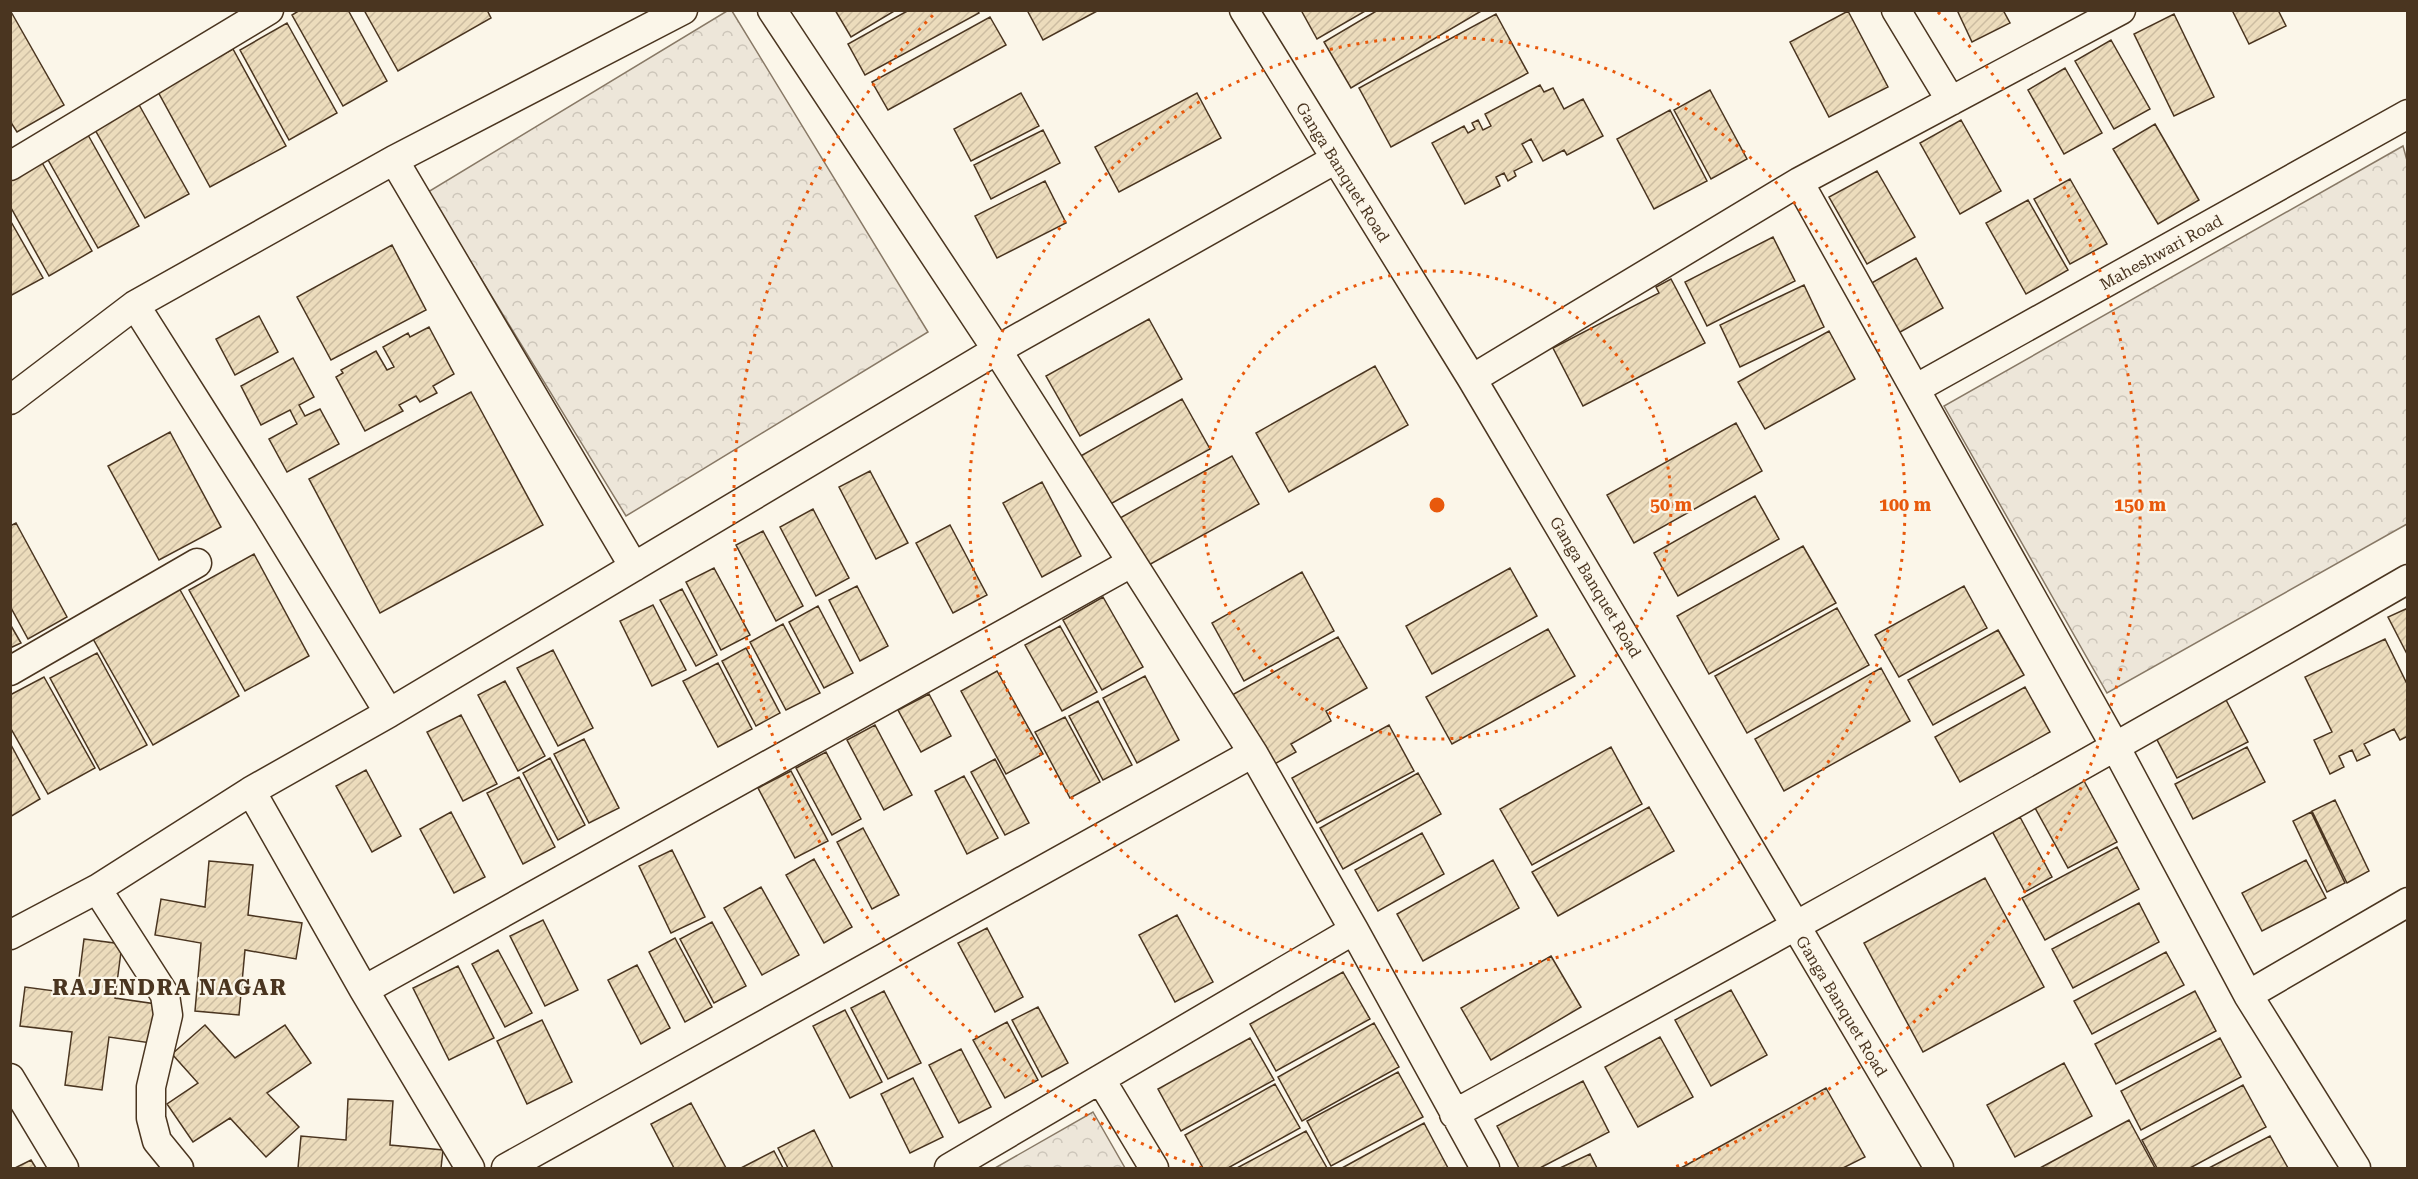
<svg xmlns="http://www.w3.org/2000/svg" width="2418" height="1179" viewBox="0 0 2418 1179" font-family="'Roboto Serif',serif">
<defs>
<pattern id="park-crowns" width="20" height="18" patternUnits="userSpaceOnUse" patternTransform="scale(1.5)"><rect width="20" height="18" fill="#ede6d9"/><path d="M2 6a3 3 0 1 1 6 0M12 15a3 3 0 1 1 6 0" fill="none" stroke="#cdc6ba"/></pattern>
<pattern id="building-hatch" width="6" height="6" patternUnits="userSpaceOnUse" patternTransform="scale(1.5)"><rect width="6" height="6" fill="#ecdcbc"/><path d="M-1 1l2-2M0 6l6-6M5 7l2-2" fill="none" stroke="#ccbda1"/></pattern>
</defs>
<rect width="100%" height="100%" fill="#fbf6e9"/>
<path fill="url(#park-crowns)" stroke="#887966" stroke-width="1.5" d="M727,11H732L928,332L626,516L428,192Z
M2403,146L2408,164L2407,524L2107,693L1944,406Z
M1093,1112L1125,1168H995Z"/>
<path fill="url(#building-hatch)" stroke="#4a3520" stroke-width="1.5" d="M10,10L64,105L17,132L10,121Z
M300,10H348L387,81L343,106L292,15Z
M364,10H487L491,18L398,71Z
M835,10H896L851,37Z
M909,10H977L979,13L865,75L848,44Z
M1027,10H1099L1043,40Z
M1301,10H1367L1317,39Z
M1378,10H1483L1351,88L1324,42Z
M1957,10H2003L2010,23L1972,42Z
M2232,10H2278L2286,26L2249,44Z
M1848,11L1888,87L1829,117L1790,42Z
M1496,14L1528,73L1391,147L1359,88Z
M2174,14L2214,97L2174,116L2134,34Z
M990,17L1006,45L888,110L872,82Z
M287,23L337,113L289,140L240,50Z
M2111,40L2150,109L2114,129L2075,61Z
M233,49L286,146L210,187L157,90Z
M2065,68L2102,133L2064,154L2028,90Z
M1540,85L1544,92L1553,88L1564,109L1583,99L1603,136L1567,155L1564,150L1543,161L1531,139L1522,144L1532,162L1514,171L1516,176L1508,181L1504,173L1496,177L1500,186L1465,204L1432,143L1464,126L1468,133L1475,129L1472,123L1478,120L1483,130L1491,126L1485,114Z
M1710,90L1747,159L1711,179L1674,110Z
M1021,93L1039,126L971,161L954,129Z
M1197,93L1221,138L1119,192L1095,147Z
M138,103L189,194L145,218L94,128Z
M1670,110L1707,181L1654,209L1617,139Z
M1961,120L2001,191L1960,214L1920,143Z
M2155,124L2199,200L2158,224L2113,149Z
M1043,130L1060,163L991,199L974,165Z
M88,135L139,226L98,248L47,158Z
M40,159L92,251L49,276L10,206V176Z
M1877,171L1915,237L1867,264L1829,197Z
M2070,179L2107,244L2070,264L2034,199Z
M1045,181L1066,223L997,258L975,216Z
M2028,200L2068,270L2026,294L1986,223Z
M10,220L43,278L10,296Z
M1773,237L1795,281L1707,326L1685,282Z
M392,245L426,310L331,360L297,297Z
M1916,258L1943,308L1895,335L1868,285Z
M1671,279L1705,343L1583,406L1553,348L1659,293L1656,287Z
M1804,285L1824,327L1740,367L1720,325Z
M259,316L278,352L235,375L216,339Z
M1149,319L1182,379L1080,436L1046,376Z
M429,327L454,374L433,386L437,393L420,402L416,396L399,405L403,411L365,431L336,377L343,373L341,370L376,351L387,370L394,367L383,347L408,333L410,337Z
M1829,331L1855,379L1765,429L1738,382Z
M293,358L314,397L299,405L305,416L320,409L339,444L287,472L269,439L297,424L290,410L261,425L241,386Z
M1375,366L1408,425L1289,492L1256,433Z
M471,392L543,525L380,613L309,479Z
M1182,399L1210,449L1105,507L1077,458Z
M1736,423L1762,471L1634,543L1607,495Z
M170,432L221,527L159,560L108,466Z
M1232,456L1259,504L1147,566L1120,518Z
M870,471L908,543L876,559L839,487Z
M1042,482L1081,556L1042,577L1003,503Z
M1755,496L1779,539L1678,596L1654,553Z
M813,509L849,578L816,596L780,527Z
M16,523L67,617L28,639L10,606V526Z
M950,525L987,595L953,613L916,543Z
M763,531L803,606L776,621L736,545Z
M1803,546L1836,603L1709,674L1677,616Z
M254,554L309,656L245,691L189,590Z
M714,568L750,635L721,650L686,582Z
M1510,568L1537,616L1432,674L1406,626Z
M1302,572L1334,631L1244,681L1212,623Z
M857,586L888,646L860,661L829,600Z
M1964,586L1987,628L1899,677L1875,635Z
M179,588L239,696L153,745L92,637Z
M682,589L717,655L696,666L660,600Z
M1103,597L1143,667L1102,690L1063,620Z
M653,605L686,670L652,686L620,621Z
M818,606L853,673L824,688L789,622Z
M1837,608L1869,665L1747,733L1715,676Z
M2408,608V656L2388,617Z
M10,624L21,643L10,648Z
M783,624L820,693L786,710L750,642Z
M1060,626L1097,692L1062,711L1025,645Z
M1548,629L1575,676L1452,744L1426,697Z
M1998,630L2024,675L1933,725L1908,680Z
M1338,637L1367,688L1326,711L1331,721L1291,744L1296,752L1271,766L1232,695Z
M2385,639L2408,686V736L2400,740L2394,729L2364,744L2370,755L2357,761L2352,750L2339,756L2344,767L2330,774L2314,740L2332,732L2305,677Z
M746,648L780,713L756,726L722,661Z
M553,650L593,728L558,746L517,668Z
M97,653L147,745L100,770L50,678Z
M718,663L752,729L718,747L683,681Z
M1881,668L1910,721L1784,791L1755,739Z
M997,671L1043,754L1006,774L961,691Z
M1145,676L1179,740L1137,763L1103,698Z
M44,677L95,768L48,794L10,727V695Z
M505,681L545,756L518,771L478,695Z
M2025,687L2050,732L1960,782L1935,737Z
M929,694L951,736L921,752L898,710Z
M2225,698L2248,742L2177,778L2154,734Z
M1098,701L1132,765L1103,780L1069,716Z
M461,715L497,784L463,801L427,732Z
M1065,717L1100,782L1070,798L1035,732Z
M875,725L912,795L884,810L847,740Z
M1389,725L1414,771L1317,823L1292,778Z
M584,739L619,808L589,823L554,754Z
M10,743L40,799L10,817Z
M1611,747L1642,804L1532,865L1500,809Z
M2247,747L2265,782L2193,819L2175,784Z
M826,752L861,819L832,835L796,768Z
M550,758L585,825L558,840L523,773Z
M995,759L1029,823L1005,835L971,772Z
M366,770L401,836L372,852L336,786Z
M791,771L828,841L795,858L758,788Z
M1418,773L1441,814L1343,869L1320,828Z
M964,776L998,838L967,854L935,791Z
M519,777L555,847L523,864L487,793Z
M2083,779L2117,842L2068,868L2034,806Z
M2335,800L2369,871L2347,883L2312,811Z
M1649,807L1674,851L1558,916L1532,872Z
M451,812L485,877L454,893L420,829Z
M2311,812L2345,883L2327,892L2293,821Z
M2020,817L2052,877L2025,892L1992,831Z
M863,828L899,895L872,909L837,842Z
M1422,833L1444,874L1378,911L1355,870Z
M2117,847L2139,889L2045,940L2022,898Z
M672,850L705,917L671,933L639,866Z
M814,859L852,927L824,943L786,875Z
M1493,860L1519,908L1423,961L1397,914Z
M2306,860L2326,898L2262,931L2242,893Z
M209,861L253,865L248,915L302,923L296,959L245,950L239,1015L195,1011L201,943L155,935L161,899L205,907Z
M1985,878L2044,987L1923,1052L1864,943Z
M761,887L799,955L762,975L724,908Z
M2139,903L2159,942L2073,988L2052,949Z
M1177,915L1213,982L1175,1002L1139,935Z
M543,920L578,990L545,1006L510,936Z
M712,922L746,986L714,1003L680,939Z
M987,928L1023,997L995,1012L958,943Z
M675,938L712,1007L685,1022L649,952Z
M84,939L122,944L115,998L156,1004L151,1043L109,1037L102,1090L65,1085L72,1032L20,1026L25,987L77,994Z
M498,950L532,1013L505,1027L472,964Z
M2166,952L2184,985L2092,1034L2074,1001Z
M1551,956L1581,1007L1491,1060L1461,1008Z
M637,965L670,1028L641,1044L608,980Z
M458,966L494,1038L449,1060L413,988Z
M1343,972L1370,1019L1276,1071L1250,1024Z
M1731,990L1767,1055L1711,1086L1675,1020Z
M884,991L921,1063L888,1079L851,1008Z
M2195,991L2216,1031L2116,1084L2095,1044Z
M1038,1007L1068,1063L1042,1077L1012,1020Z
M845,1010L882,1082L850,1098L813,1026Z
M542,1020L572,1082L527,1104L497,1041Z
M1007,1022L1038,1080L1005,1098L973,1040Z
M1374,1023L1399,1067L1302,1121L1278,1077Z
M205,1025L235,1058L285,1025L311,1063L267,1093L299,1127L266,1157L230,1118L193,1142L167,1104L198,1083L172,1054Z
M1660,1037L1693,1097L1638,1127L1605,1067Z
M1250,1038L1274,1080L1181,1131L1158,1089Z
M2220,1038L2241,1077L2141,1130L2121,1091Z
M961,1049L991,1107L959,1123L929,1065Z
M2064,1063L2092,1116L2015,1157L1987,1105Z
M1398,1072L1423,1117L1331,1166L1307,1121Z
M913,1078L943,1137L910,1153L881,1094Z
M1583,1081L1609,1132L1540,1168H1519L1497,1126Z
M1275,1084L1300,1128L1228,1168H1203L1185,1135Z
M2243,1085L2266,1127L2190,1168H2157L2142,1140Z
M1826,1088L1865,1157L1843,1168H1681Z
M348,1099L393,1101L390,1145L443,1150L441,1168H298L301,1136L346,1140Z
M691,1103L726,1168H674L651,1124Z
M2129,1120L2155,1168H2040Z
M1424,1123L1448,1168H1342Z
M814,1130L833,1168H788L778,1148Z
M1306,1131L1327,1168H1237Z
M2270,1136L2288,1168H2209Z
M774,1151L783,1168H741Z
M1590,1154L1597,1168H1560Z
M31,1160L36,1168H15Z"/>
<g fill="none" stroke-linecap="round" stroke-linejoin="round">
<defs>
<path id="minor" d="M772,10L997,350L1253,753L1354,930L1485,1168
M1244,10L1472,379L1939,1168
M1896,10L1951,101
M394,160L634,567
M10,166L269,10
M1799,182L2116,748L2248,995L2356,1168
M135,305L268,515L389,713
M1472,379L1799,182L2121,10
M1915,389L2408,114
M10,400L135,305L394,160L683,10
M10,671L197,563
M251,791L364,990L470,1168
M97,889L165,995L168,1015L151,1087V1118L157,1141L179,1168
M10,935L97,889L251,791L389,713L997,350L1334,160
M364,990L1131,563
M2248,995L2408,902
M10,1078L64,1168
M1101,1080L1154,1168
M1454,1114C1774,939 2092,762 2408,579
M506,1168L1253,753
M949,1168L1354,930"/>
</defs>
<use href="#minor" stroke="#4a3520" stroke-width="31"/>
<use href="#minor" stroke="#fbf6e9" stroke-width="28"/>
</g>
<g fill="none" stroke="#e8590c" stroke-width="3" stroke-dasharray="3 6">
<circle cx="1437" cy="505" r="234"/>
<circle cx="1437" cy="505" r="468"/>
<path d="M1202 1168A703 703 0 0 1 936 12M1938 12A703 703 0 0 1 1672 1168"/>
</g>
<g text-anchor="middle" stroke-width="4.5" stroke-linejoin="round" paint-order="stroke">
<g font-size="16" fill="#4a3520" stroke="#fbf6e9">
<text transform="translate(1343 172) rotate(58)" y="6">Ganga Banquet Road</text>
<text transform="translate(2161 252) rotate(-29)" y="6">Maheshwari Road</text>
<text transform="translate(1596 587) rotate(59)" y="6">Ganga Banquet Road</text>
<text transform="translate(1842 1006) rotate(59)" y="6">Ganga Banquet Road</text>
</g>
<g font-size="22" font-weight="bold" letter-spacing="1.5" fill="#4a3520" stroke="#fbf6e9">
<text x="170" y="995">RAJENDRA NAGAR</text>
</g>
</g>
<circle cx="1437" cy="505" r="9" fill="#e8590c" stroke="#fbf6e9" stroke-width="3"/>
<g font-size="18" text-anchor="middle" font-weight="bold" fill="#e8590c" stroke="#fbf6e9" stroke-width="4.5" stroke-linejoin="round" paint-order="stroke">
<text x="1671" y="511">50 m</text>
<text x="1905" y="511">100 m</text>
<text x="2140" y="511">150 m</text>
</g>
<rect width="2418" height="1179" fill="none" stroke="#4a3520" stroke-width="24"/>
</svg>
